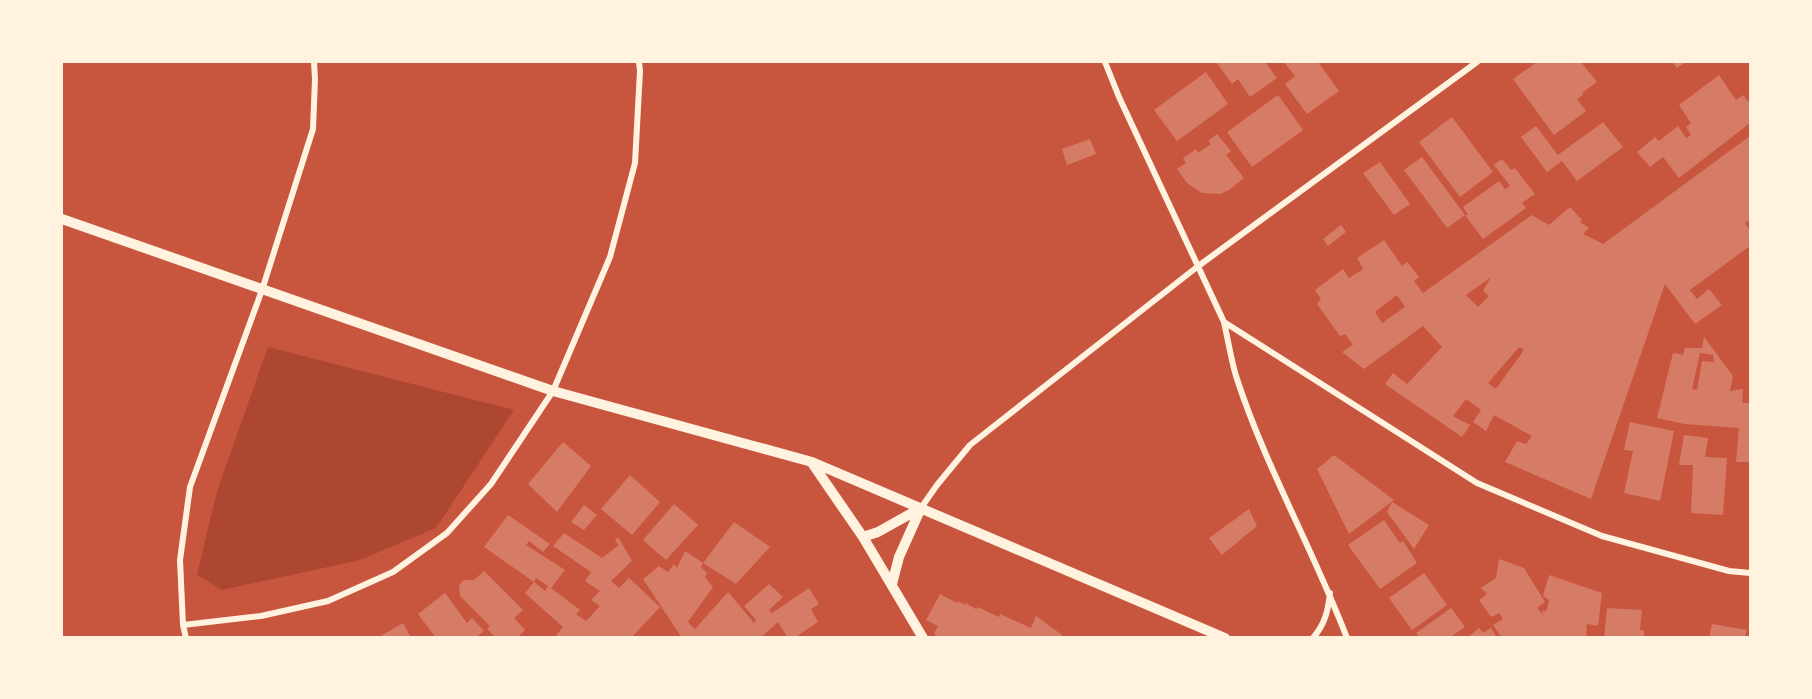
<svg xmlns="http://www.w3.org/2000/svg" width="1812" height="699" viewBox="0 0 1812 699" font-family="Helvetica,sans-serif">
<rect width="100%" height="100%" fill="#c8553d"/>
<path fill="#ae4732" d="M268,347L514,410L436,528L360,560L222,590L197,575L217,491Z"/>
<path fill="#d67c66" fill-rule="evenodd" d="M1216,62H1265L1277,78L1250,97L1238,79L1232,84Z
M1284,62H1318L1339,91L1307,114L1285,84L1295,76Z
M1537,62H1581L1597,82L1582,93L1583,95L1577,99L1586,111L1554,135L1513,79Z
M1672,62H1686L1677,68Z
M1206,72L1228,104L1177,141L1154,110Z
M1719,75L1736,100L1743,95L1750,104V123L1679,178L1663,157L1650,167L1637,152L1655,137L1659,141L1678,126L1686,138L1691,135L1686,127L1691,123L1679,105Z
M1278,95L1303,130L1252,167L1227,132Z
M1452,117L1493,172L1460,197L1419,142Z
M1603,122L1623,147L1577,181L1562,161L1547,172L1521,137L1536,126L1558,155Z
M1217,134L1231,151L1226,155L1244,178L1229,190L1220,194L1202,193L1187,183L1177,169L1186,163L1183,158L1196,149L1198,153L1211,144L1208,141Z
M1750,136V220L1745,223L1750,231V246L1690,290L1697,299L1709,289L1722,305L1695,324L1665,284L1591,499L1505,462L1517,441L1526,444L1532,436L1494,415L1486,431L1473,422L1481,410L1466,399L1453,416L1470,425L1462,437L1385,384L1393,373L1407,384L1442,347L1423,326L1364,369L1342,352L1353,345L1345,334L1340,336L1317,304L1321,299L1315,290L1343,269L1349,278L1363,269L1357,258L1384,240L1402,266L1407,262L1419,277L1414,281L1423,293L1532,215L1549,225L1570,207L1582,220L1580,222L1589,228L1583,234L1603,244ZM1491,277L1483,291L1489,296L1478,307L1466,295ZM1397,295L1405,307L1382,323L1375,312ZM1519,347L1524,350L1496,389L1488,383Z
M1090,139L1096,154L1067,165L1062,149Z
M1422,157L1465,215L1447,228L1404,170Z
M1502,159L1511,170L1515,168L1535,194L1522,203L1526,208L1483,239L1465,215H1468L1463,207L1499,181L1505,189L1510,186L1494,165Z
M1380,162L1410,204L1394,215L1363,173Z
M1341,225L1346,232L1328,246L1323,239Z
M1704,337L1733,376L1730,391L1743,389L1742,403H1750V462H1736L1739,428L1684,424L1657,418L1673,353L1683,355L1685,348H1702ZM1700,353L1713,355L1714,362L1702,361L1697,390L1692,389Z
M1630,422L1674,431L1660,501L1624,493L1633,451L1624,450Z
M1684,435L1708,438L1705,457L1727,458L1723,515L1691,513L1693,465H1679Z
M563,442L591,466L557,512L528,484Z
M1334,455L1394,500L1349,534L1317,469Z
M630,475L660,502L632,535L601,509Z
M1392,502L1429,525L1414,549L1387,512Z
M674,504L698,525L666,560L643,540Z
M584,505L597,515L584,530L571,522Z
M1249,509L1257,526L1222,555L1209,538Z
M508,515L550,544L543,552L529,541L526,545L565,570L551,588L580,610L576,614L586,621L600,606L591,600L600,591L585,581L591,572L553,546L564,533L602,558L619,545L615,541L618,537L632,561L611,581L619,588L629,578L660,607L631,638H554L563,627L525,593L534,582L545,591L548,586L536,578L534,582L484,547Z
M1384,520L1400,543L1403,541L1417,563L1380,589L1348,545Z
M734,522L770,547L736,584L703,563Z
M685,551L703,563L701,567L707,573L705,577L713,587L688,622L695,629L728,592L754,623L756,620L744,606L769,584L783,597L769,610L772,613L809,588L819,604L811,609L818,622L794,638H788L778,622L760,638H682L643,579L659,566L668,572L674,564L677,568Z
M1499,559L1524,568L1545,602L1537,608L1543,615L1542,610L1546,612L1549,600L1543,596L1549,575L1602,593L1598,626L1587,624L1586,635L1594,638H1502L1493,625L1503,619L1499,613L1491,617L1479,600L1487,594L1481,588L1496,578Z
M484,571L523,610L514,618L525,630L517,638H496L487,629L490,626L460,596L459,585L464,580H474Z
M1424,573L1447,605L1412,630L1389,598Z
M445,593L467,623L472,618L484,631L475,638H436L418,614Z
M940,594L957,603L958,601L965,605V603L976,609L978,607L999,617L1000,614L1031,628L1036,616L1062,635V638H941L934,634L938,626L926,620Z
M1451,608L1465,627L1449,638H1420L1416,633Z
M1607,608L1642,610L1640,630L1644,631V638H1604Z
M403,623L411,638H377Z
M1712,624L1747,630L1744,638H1709Z
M1479,628L1483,633L1491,628L1497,638H1467Z"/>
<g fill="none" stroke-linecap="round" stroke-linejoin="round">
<path stroke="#fff3e0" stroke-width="6" d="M1105,62L1119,97L1224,322L1477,483L1602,536L1729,571L1750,573
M1224,322C1228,340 1231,359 1236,376C1265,466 1313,549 1347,638
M921,508L937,485L970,445L1197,267L1477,62
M183,625L261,616L328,601L393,572L447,533L491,484L553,391L610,257L635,163L640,71L639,62
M186,638L183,625L180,560L190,487L262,290L313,129L315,79L314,62
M1313,638C1325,624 1328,611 1330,593"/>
<path stroke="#fff3e0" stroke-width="10" d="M62,219L553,391L812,462L1225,638
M812,463L863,537L923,638
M863,537L878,532L921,508
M892,584L899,557L921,508"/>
</g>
<rect width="1812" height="699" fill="none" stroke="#fff3e0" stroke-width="126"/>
</svg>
